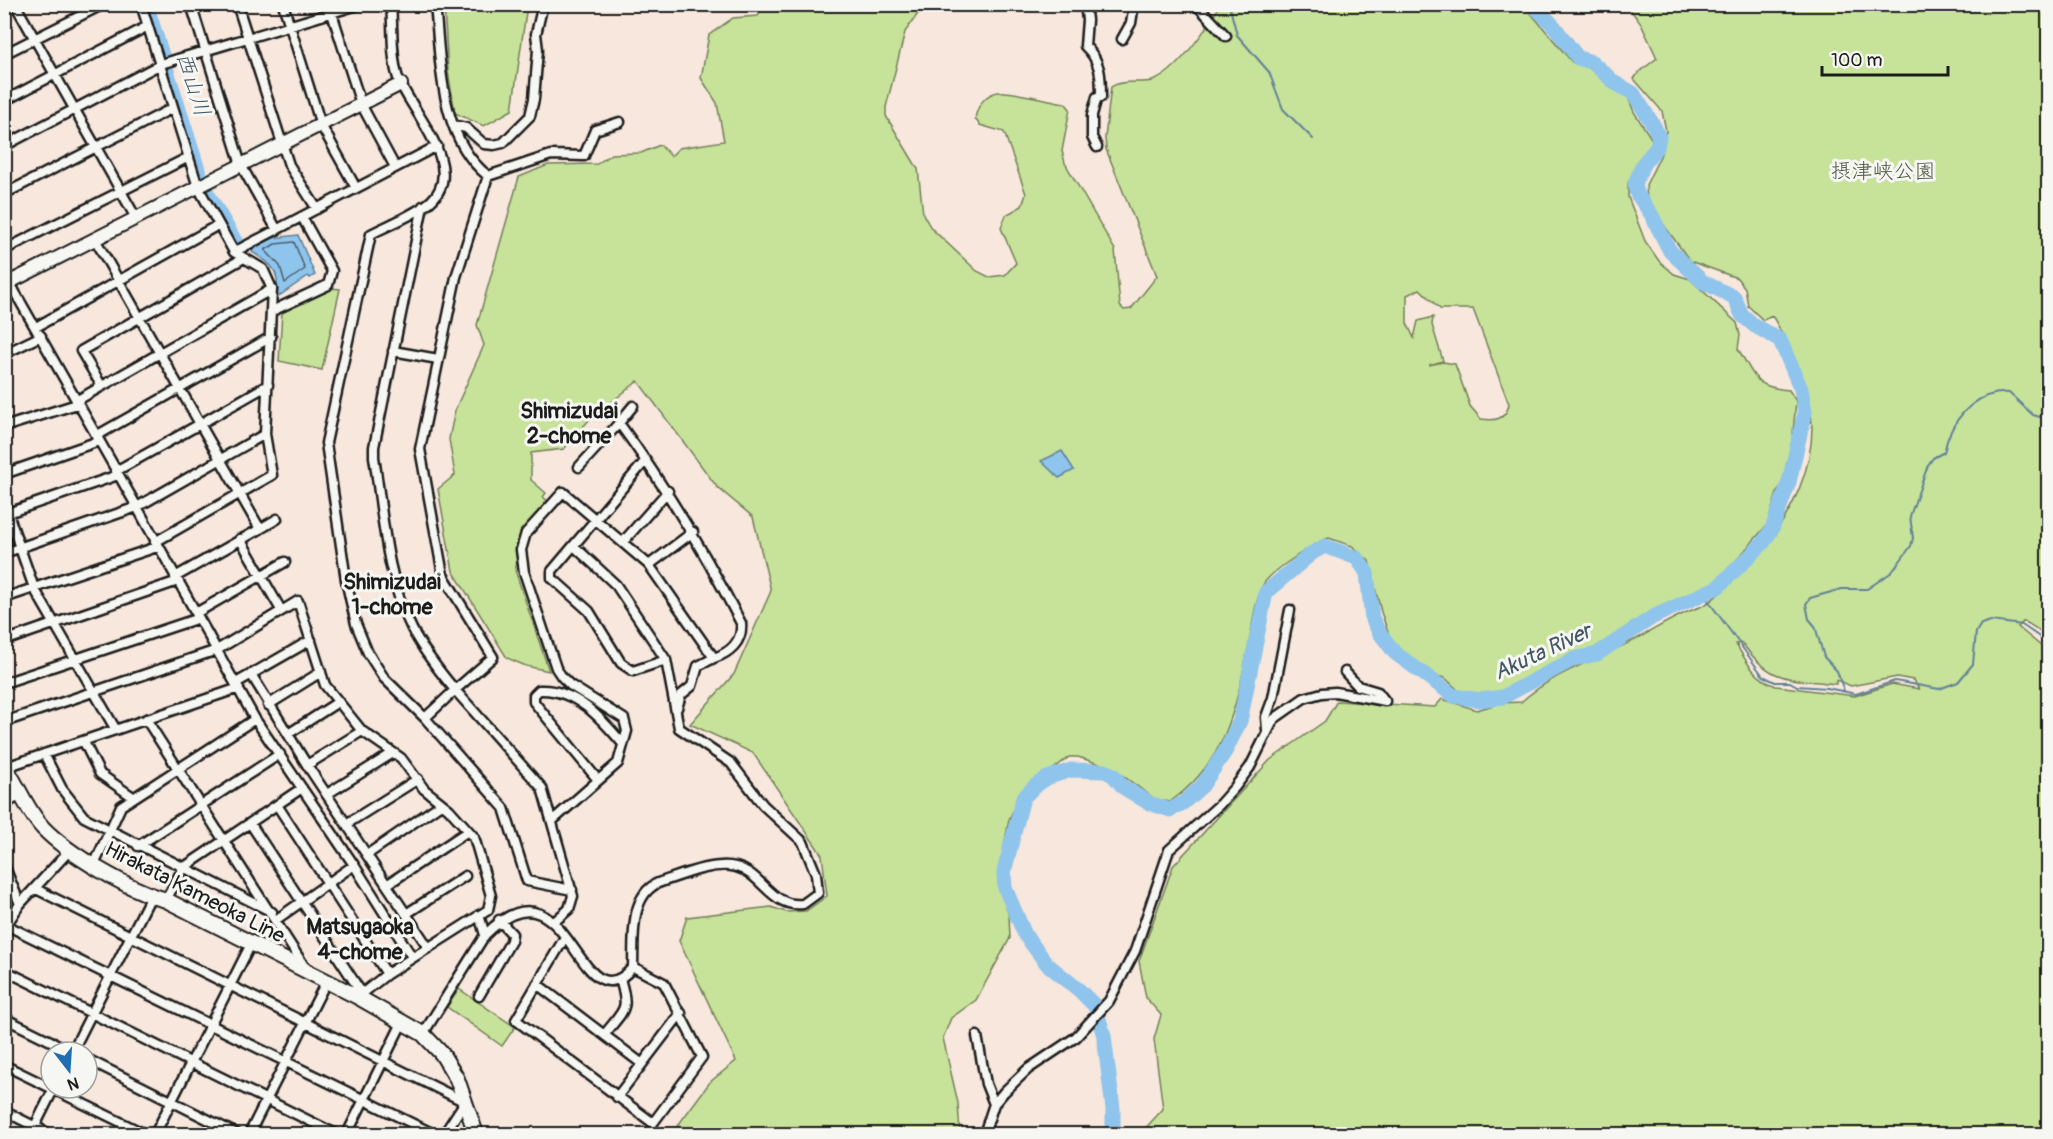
<svg xmlns="http://www.w3.org/2000/svg" width="2053" height="1139" viewBox="0 0 2053 1139" font-family="Pangolin,'Klee One',sans-serif">
<rect width="100%" height="100%" fill="#f7e7dc"/>
<filter id="ink" filterUnits="userSpaceOnUse"><feTurbulence type="fractalNoise" baseFrequency=".0167" numOctaves="2"/><feDisplacementMap in="SourceGraphic" scale="12" xChannelSelector="R" yChannelSelector="G"/><feConvolveMatrix kernelMatrix="1 2 1 2 8 2 1 2 1" color-interpolation-filters="sRGB"/></filter>
<g filter="url(#ink)">
<path fill="#c7e299" stroke="#727f5a" stroke-width="1.5" fill-rule="evenodd" d="M444,5H527L512,110L484,126L455,113L448,71Z
M764,5H924L905,32L886,107V116L918,169L923,214L931,228L977,271L989,277L1005,275L1016,263L1001,228L1006,215L1022,206L1026,194L1004,132L980,125L975,119C977,106 985,94 998,92C1009,90 1051,101 1065,103L1070,109L1062,151L1065,163L1115,250L1120,306L1124,310L1131,309L1157,276L1106,149L1105,138L1111,87C1122,79 1139,84 1152,81C1175,75 1209,26 1220,5H1524L1572,62L1589,68L1628,97L1634,112L1653,141L1628,183V197L1645,241L1659,261L1674,274L1690,279L1737,323L1740,335L1738,349C1756,377 1753,387 1789,390L1796,401L1790,465L1785,482L1778,490L1767,525L1719,580L1649,616L1603,645L1558,662L1526,683L1489,695L1464,693L1458,690L1445,678L1436,676L1409,660L1392,644L1381,612L1369,561L1352,546L1329,538C1315,543 1269,572 1263,585C1255,601 1253,621 1250,638C1237,703 1228,761 1170,802L1155,799L1112,768L1078,757H1069L1021,794L1009,819L998,881L1009,916L1010,938L976,1000L951,1018L943,1038L958,1103L960,1134H676V1128L710,1082L736,1061L679,941L687,917L771,907L786,912L806,911L827,896L822,855L753,753L690,724L734,674L771,591L753,517L717,487L638,381L589,420L564,449L531,453V480L546,493L543,497L548,501L522,533L515,570L549,671L526,666L507,658L453,571L438,489L455,475L449,439L455,410L484,345L477,325L519,177L548,165L597,164L611,154L641,153L660,145L671,156L679,148L724,141L717,103L701,78L709,35L733,18L758,16ZM1420,289L1440,309H1473L1509,404C1506,420 1495,421 1481,419L1470,406L1455,364L1443,362L1429,365L1443,361L1432,325L1433,317L1418,321L1414,338L1407,323V295Z
M1627,5H2048V636L2024,621L2018,627L2048,652V1134H1140L1163,1109L1154,1039L1161,1015L1146,998L1139,961L1173,866L1270,760L1325,721L1337,701L1435,707L1442,699L1477,710L1501,703L1521,702C1553,673 1593,661 1632,641C1655,630 1675,615 1700,607C1712,603 1729,583 1740,572C1788,529 1827,456 1806,390C1802,377 1794,364 1789,352C1783,339 1781,328 1772,316L1763,320L1748,306L1745,288L1737,278L1690,261L1647,202L1646,185L1661,154L1666,131L1662,111L1634,79L1638,73L1657,58L1641,24ZM1742,643C1772,684 1789,678 1836,684V680L1851,686L1897,677L1913,680L1919,689L1892,684L1855,696L1776,686C1755,679 1746,661 1736,644Z
M331,288L340,289L322,370L279,361L282,312Z
M459,989L515,1027L502,1046L447,1007Z"/>
<path fill="#8fc4ec" stroke="#618199" stroke-width="1.5" d="M298,235L315,275L310,278L308,276L276,298C281,272 273,264 252,252V249L273,238Z
M1062,451L1074,470L1059,478L1041,461Z"/>
<g fill="none" stroke-linecap="round" stroke-linejoin="round">
<path stroke="#4a5f6f" stroke-width="1.5" d="M294,242L305,269L285,283L280,266L265,250L275,244Z"/>
<path stroke="#618199" stroke-width="2" d="M1229,4L1237,35L1269,72L1283,109L1313,139
M1706,591L1707,599L1763,676L1775,682H1790L1797,686L1827,688L1856,694L1895,681L1939,689L1958,682L1973,664L1976,632L1981,624L1991,621L2022,625L2048,643
M1844,691L1837,671L1824,657L1815,626L1809,619L1806,604L1810,598L1842,589H1867L1892,572L1911,546L1913,538L1910,516L1928,465L1933,458L1944,452C1946,447 1946,443 1948,438C1958,412 1980,391 2009,393L2033,415L2040,417L2048,411"/>
<path stroke="#8fc4ec" stroke-width="15" d="M146,4L200,176
M206,191L235,241
M1113,1134V1109L1104,1036L1095,1006L1079,990L1047,964L1025,935L1005,888L1004,872L1023,798L1035,786L1047,778L1071,770L1105,771L1113,775L1123,787L1149,803L1170,810L1183,803L1202,786L1226,750L1240,721L1266,592L1312,553L1325,546L1357,558L1367,573L1372,618L1379,632L1395,653L1454,696L1480,700L1503,697L1574,659L1597,654L1653,617L1718,587L1763,543L1772,529L1789,482L1805,412L1801,389L1780,340L1755,326L1742,315L1734,297L1703,282L1670,251L1651,214L1637,194L1635,184L1643,164L1657,147L1659,137L1654,126L1633,93L1615,83L1592,62L1578,58L1553,25L1532,4"/>
<defs>
<path id="street" d="M15,4L136,218
M141,4L198,187L234,252L263,269L272,289L265,434L272,475L155,542
M191,4L241,165L277,230
M237,4L289,165L317,209
M283,4L321,125L356,188
M329,4L361,104L395,167
M391,4C393,27 391,57 398,78C411,111 467,168 431,201C415,215 390,224 371,234L326,443L346,580L356,624L368,653L384,678L425,718L504,808L527,881L572,890
M435,4C441,63 439,137 488,176L551,155L584,156L595,130L620,122
M1085,4L1087,20L1085,46C1101,61 1101,76 1101,97H1097L1092,115V137L1097,147
M1196,4L1226,36
M1122,39L1131,23L1134,4
M4,54L104,4
M4,101L148,26
M453,125L466,128L484,144L494,145L503,143L530,116L534,99L538,50L536,34L543,4
M4,146L161,64L361,4
M4,194L173,108
M423,206L374,447V457C383,514 386,578 412,629C424,652 439,671 455,690L493,657L443,575L420,449L456,277L488,176
M95,239L200,424L116,471
M4,250L189,157
M234,252L437,146
M4,273L137,507L4,553
M4,295L14,290
M272,311L328,285L332,271L302,217
M36,327L218,225
M393,351L438,359
M4,354L41,336
M101,385L81,351L242,259
M268,385L200,424L260,529L277,519
M76,401L272,289
M633,406L619,423C666,487 705,553 741,623C743,642 729,653 714,658
M4,427L77,404
M265,434L137,507L255,719L354,865L412,957
M96,436L271,337
M579,467L619,423
M4,474L99,441
M4,502L34,588L116,730
M5,514L118,475
M240,539L281,610
M623,542L668,491
M574,546L616,585L666,660
M649,565L693,532
M175,577L260,529
M4,598L157,547
M196,613L285,562
M4,641L178,581
M1345,672L1358,686L1378,692L1385,701
M251,674L307,765L428,947
M4,683L199,618
M236,683L311,640
M268,705L321,672
M425,718L455,690L542,788L573,896L569,909L554,922
M146,719L306,969
M4,722L217,650L298,601L325,685L362,731L401,758L424,789L449,809L474,837L491,896L488,910L387,974L358,997
M1267,730L1266,717L1273,698L1290,610
M288,734L338,702
M84,742L100,774L133,797
M44,754L62,789L84,817L272,912
M307,765L362,731
M6,767L239,688
M598,780L534,702V695L539,690C575,688 602,719 623,744
M327,794L393,753
M4,804L22,795
M277,805L387,974
M552,821L618,763L627,731L624,719L570,685L562,677L556,668L524,572L521,550L526,533L563,492L649,565L714,658L698,666L692,686L681,695L677,708
M250,823L361,992
M348,823L418,779
M138,846L280,754
M368,854L441,804
M4,865L20,904
M94,865L121,806L255,719
M388,884L468,831
M36,889L465,1102L444,1134
M166,900L183,868L302,788
M406,914L465,876
M277,919L354,865
M4,924L434,1134
M5,927L20,904L69,851
M485,935C570,848 577,1032 633,967C634,940 629,896 658,883C680,876 713,861 736,867C763,874 771,908 803,904L818,893L816,874L803,842L763,805L731,763L679,728L666,660L633,671L621,663L589,611L552,578V571L646,460
M565,937L516,1020L653,1123L702,1057L664,983L633,967
M4,970L336,1134
M537,984L641,1063
M479,996L511,941L512,934L499,920
M4,1018L73,1052
M423,1034L485,935L479,915
M605,1034C624,1009 630,1011 620,979
M977,1036L986,1084L994,1104
M72,1052L151,896
M87,1059L237,1134
M4,1065L145,1134
M617,1097L681,1013
M4,1111L50,1134
M31,1134L54,1088
M155,1134L251,944
M249,1134L326,982
M347,1134L403,1021
M984,1134L994,1104L1004,1092L1028,1069L1076,1037L1109,1001L1135,951L1169,850L1219,805L1235,787L1250,767L1274,719L1304,698L1322,693L1335,692L1385,701"/>
<path id="secondary" d="M10,282L401,84"/>
<path id="primary" d="M4,765C17,784 27,811 43,828C69,855 130,890 166,900L358,997L423,1034L442,1054L457,1079L476,1134"/>
</defs>
<use href="#street" stroke="#1c1c1c" stroke-width="13"/>
<use href="#secondary" stroke="#1c1c1c" stroke-width="16"/>
<use href="#primary" stroke="#1c1c1c" stroke-width="18"/>
<use href="#street" stroke="#f6f6f2" stroke-width="8"/>
<use href="#secondary" stroke="#f6f6f2" stroke-width="12"/>
<use href="#primary" stroke="#f6f6f2" stroke-width="14"/>
</g>
</g>
<g text-anchor="middle" stroke-width="6" stroke-linejoin="round" paint-order="stroke">
<g font-size="21" fill="#4f5742" stroke="#f6f6f2">
<text x="1883" y="178">摂津峡公園</text>
</g>
<g font-size="21" fill="#1c1c1c" stroke="#f6f6f2">
<text transform="translate(195 892) rotate(27)" y="7">Hirakata Kameoka Line</text>
</g>
<g font-size="22" font-style="italic" fill="#445765" stroke="#f6f6f2">
<text transform="translate(194 84) rotate(72)" y="8">西山川</text>
<text transform="translate(1542 651) rotate(-25)" y="8">Akuta River</text>
</g>
<g font-size="22" font-weight="bold" fill="#1c1c1c" stroke="#f6f6f2">
<text x="569" y="418">Shimizudai<tspan x="569" dy="25">2-chome</tspan></text>
<text x="392" y="589">Shimizudai<tspan x="392" dy="25">1-chome</tspan></text>
<text x="360" y="934">Matsugaoka<tspan x="360" dy="25">4-chome</tspan></text>
</g>
</g>
<rect width="2053" height="1139" fill="none" stroke="#f6f6f2" stroke-width="24"/>
<rect x="12" y="12" width="2029" height="1115" fill="none" stroke="#1c1c1c" stroke-width="2" filter="url(#ink)"/>
<g transform="translate(69 1070) rotate(163)"><circle r="28" fill="#f6f6f2" stroke="#9f9f9c" stroke-width="1.5"/>
<path d="M0-4.5L10 22L0 15L-10 22Z" fill="#1f6fb2"/>
<text y="-9" font-size="16" font-weight="bold" text-anchor="middle" fill="#1c1c1c">N</text>
</g>
<path d="M1822 66v9h126v-9" fill="none" stroke="#1c1c1c" stroke-width="3"/>
<text x="1831" y="66" font-size="18" fill="#1c1c1c" stroke="#f6f6f2" stroke-width="4.5" paint-order="stroke">100 m</text>
</svg>
